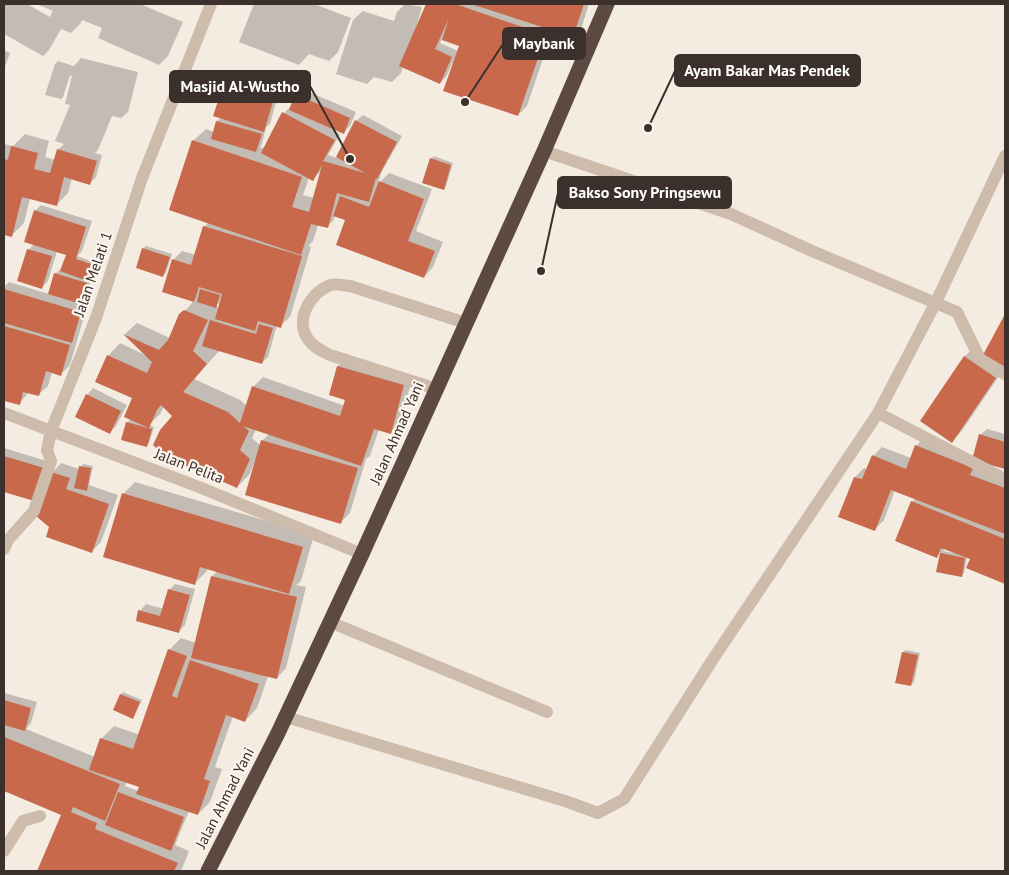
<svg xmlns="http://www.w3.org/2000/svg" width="1009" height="875" viewBox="0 0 1009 875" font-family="'PT Sans',sans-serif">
<rect width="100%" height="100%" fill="#f4ebe1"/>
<path fill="#0003" fill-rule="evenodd" d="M4,4H27L50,17L53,11L37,4H140L183,22L168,56L159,65L98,38L102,28L82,20L80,24L71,33L61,29L49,50L43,56L4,34Z
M254,4H314L351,18L338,52L329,61L309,54L299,65L239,42Z
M405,4L422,7L417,24H418L427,4H589L582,26L573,36L553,29L527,106L518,115L453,62L446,77L440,83L403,67L401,73L392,82L374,77L367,84L336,74L353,20L363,11L394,21L397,12ZM442,39L461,45L458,51L440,43Z
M4,50L10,53L4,69Z
M81,58L138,72L128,112L121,118L112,116L98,150L95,153L102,155L96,177L90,183L72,178L68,193L56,205L30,198L24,223L11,236L4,234V144L13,146L25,134L49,141L45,157L55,160L58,150L64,144L55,141L70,105L65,104L72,76L70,75L63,97L61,99L45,95L55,64L58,61L74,66Z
M230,80L278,95L270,124L266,127L262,144L260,147L265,149L284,113L290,107L291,108L296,95L302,89L356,112L350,126L344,132L332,127L331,129L340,134L328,155L337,158L356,121L363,115L402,136L381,173L378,184L389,173L432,189L416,231L443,242L433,267L424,277L346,220L335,215L333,221L327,227L318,225L313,241L308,246L311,247L290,317L280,326L277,325L268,357L262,363L220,350L194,379L240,400L247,406L253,387L263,377L345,406L347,400L330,395L338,366L348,357L413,376L400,423L390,432L379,429L370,456L366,459L350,513L341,522L254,464L249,475L237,487L174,416L164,406L160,414L149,425L154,427L149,443L146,446L127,423L131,418L134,398L108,356L120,343L147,356L125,334L137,323L170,338L181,315L195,300L163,291L173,260L182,251L196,255L204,227L209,222L193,141L206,129L214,132L217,121L222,117L224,86ZM321,171L314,198L303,195L309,178L313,179ZM222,292L224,293L220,308L216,306L220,302ZM256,429L269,434L263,440L261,446L252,438Z
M434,156L453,163L446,186L444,189L431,159Z
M41,205L92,221L82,251L77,256L93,262L88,276L92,277L86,296L79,304L87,306L70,365L61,374L52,372L48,386L38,395L29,392L19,404L4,399V287L9,282L49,294L55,274L62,268L67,254L57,251L48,281L42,287L28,250L34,244L35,211Z
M146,246L172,254L166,273L163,275L143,249Z
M1005,317V367L961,432L952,441L922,421L965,356L974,347L985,354Z
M93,388L127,405L116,426L110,432L87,395Z
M987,429L1005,434V468L980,461L1005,476V583L968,568L972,558L967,557L964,573L961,576L937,571L941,552L937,556L912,502L916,498L895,490L884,520L874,530L855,477L864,468L868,469L873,456L882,447L911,458L916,446L925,437L974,456L980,435ZM945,548L954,552V553L943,551Z
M4,448L50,462L34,500L4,491Z
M61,463L79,469L83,464L93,466L89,485L118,495L101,542L92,551L50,527L52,473Z
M135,482L314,535L301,581L296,585L306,587L286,668L277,678L268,676L257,708L245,721L233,716L215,767L222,769L210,802L198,814L189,811L175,845L189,851L181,871H39L62,814L4,790V693L37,702L31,723L26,729L95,757L102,738L114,726L140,735L169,650L181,638L196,643L212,577L217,571L208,568L207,571L195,583L123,494ZM127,782L140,786L138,791L125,786Z
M175,584L195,589L185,625L178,632L140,611L146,604L164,609L169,590Z
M906,650L920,653L914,682L911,685L903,652Z
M123,692L142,700L133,718L121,695Z"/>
<path fill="#c8694b" d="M426,4H455L546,35L518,116L443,91L459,46L442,40L449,18L435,49L452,57L440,84L399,66Z
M471,4H584L573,37Z
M223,86L273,101L264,132L213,116Z
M295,94L350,118L344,134L289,110Z
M282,112L335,140L323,161L365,173L336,157L355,120L397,142L377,179L376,178L369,202L337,193L328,228L311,224L301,255L169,210L192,140L302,177L292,207L309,212L322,165L313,181L261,153Z
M216,121L262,134L256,152L211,139Z
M11,146L38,153L34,169L50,173L57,149L97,161L90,185L64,177L57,206L22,197L12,237L4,235V159L8,160Z
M430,158L451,165L444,190L422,183Z
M379,181L424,199L408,241L435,251L424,278L336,245L345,220L333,216L340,196L369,207Z
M34,210L86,227L76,259L91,264L85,280L60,271L66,255L24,242Z
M203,226L302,256L281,328L258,321L255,331L215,319L222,294L199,287L194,302L162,292L172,259L191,265Z
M142,248L170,257L163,277L136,268Z
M27,249L52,256L42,289L17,281Z
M54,273L87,283L81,304L48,294Z
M4,289L81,312L72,343L4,323Z
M200,289L220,295L216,308L197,302Z
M184,310L208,320L193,351L207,364L183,392L228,412L240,423L252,386L340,416L345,400L329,395L337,366L404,385L391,434L374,429L361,466L243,426L249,431L240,450L250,459L237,488L166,457L153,445L160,430L172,416L161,405L157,410L149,428L124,417L132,398L95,382L107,355L147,373L152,362L123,334L159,350L168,340L179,314Z
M1005,314V367L983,355Z
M210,320L256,334L259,324L273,328L262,364L202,346Z
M4,326L70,345L61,376L46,371L39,396L23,392L20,405L4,401Z
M964,356L996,378L952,443L920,421Z
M86,394L121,411L110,434L75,417Z
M126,422L152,429L147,447L121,440Z
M979,434L1005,442V469L972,460Z
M261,440L358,468L341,524L245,495Z
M915,445L973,468L970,475L1005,488V534L891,490L875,531L838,517L854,477L862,479L872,455L906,469Z
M4,456L44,468L34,501L4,492Z
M79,466L91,468L87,491L74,488Z
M51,472L70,478L66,489L109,504L92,553L46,537L49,527L36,516Z
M122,493L303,547L289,594L200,567L195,585L103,557Z
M911,501L1005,539V584L966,568L970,559L941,548L937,558L895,541Z
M940,553L965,558L962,577L936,572Z
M211,576L297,597L277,679L191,658Z
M168,589L190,595L179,633L136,621L138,610L160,616Z
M168,649L187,656L172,696L177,698L190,660L259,684L245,722L226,715L204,779L210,781L198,815L136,794L139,787L89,770L100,738L133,749Z
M902,652L918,655L911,686L895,683Z
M120,694L140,702L133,719L113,710Z
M4,700L31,708L25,731L4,725Z
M4,737L120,784L105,821L73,807L71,812L97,823L95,829L178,863L174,871H37L61,815L4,791Z
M118,792L184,817L171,851L105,825Z"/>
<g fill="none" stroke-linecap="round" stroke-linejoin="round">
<path stroke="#cdbbac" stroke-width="12" d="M544,151L731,214L812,251L957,312L980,359L1005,374
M437,389L330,355C322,351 313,347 308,339C294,320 311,291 331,285C336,283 344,286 350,286L466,323
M4,413L199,487L362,554
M878,413L1005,479
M4,549L8,540L34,511L51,461L47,450L51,431L96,318L142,178L211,4
M330,622L547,712
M286,717L565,801L598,813L624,799L713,659L878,413L936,302L1005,156
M4,851L23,821L40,816"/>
<path stroke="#5c4a42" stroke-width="15" d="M208,871L278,733L362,554L544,151L607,4"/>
</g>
<g text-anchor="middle" stroke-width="4.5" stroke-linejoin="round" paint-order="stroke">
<g font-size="15" fill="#3b302b" stroke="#fbf5ee">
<text transform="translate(93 274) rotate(-71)" y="5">Jalan Melati 1</text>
<text transform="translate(397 433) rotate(-66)" y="5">Jalan Ahmad Yani</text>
<text transform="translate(189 466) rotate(21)" y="5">Jalan Pelita</text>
<text transform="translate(225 798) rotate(-63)" y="5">Jalan Ahmad Yani</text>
</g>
</g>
<path fill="none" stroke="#3b302b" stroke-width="2" d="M465 102L503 44M648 128L675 71M350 159L310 86M541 271L558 193"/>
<g fill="#3b302b" stroke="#fbf5ee" stroke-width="2">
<circle cx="465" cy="102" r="5"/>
<circle cx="648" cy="128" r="5"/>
<circle cx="350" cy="159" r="5"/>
<circle cx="541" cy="271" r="5"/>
</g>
<g fill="#3b302b" stroke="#3b302b" stroke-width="2">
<rect x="503" y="28" width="82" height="31" rx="5"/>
<rect x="675" y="55" width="185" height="31" rx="5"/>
<rect x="170" y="71" width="140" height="31" rx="5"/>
<rect x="558" y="177" width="173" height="31" rx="5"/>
</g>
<g font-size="16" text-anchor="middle" font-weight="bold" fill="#fff">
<text x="544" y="49">Maybank</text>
<text x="767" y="76">Ayam Bakar Mas Pendek</text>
<text x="240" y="92">Masjid Al-Wustho</text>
<text x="645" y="198">Bakso Sony Pringsewu</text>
</g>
<rect width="1009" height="875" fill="none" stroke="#3b302b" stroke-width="10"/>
</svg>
